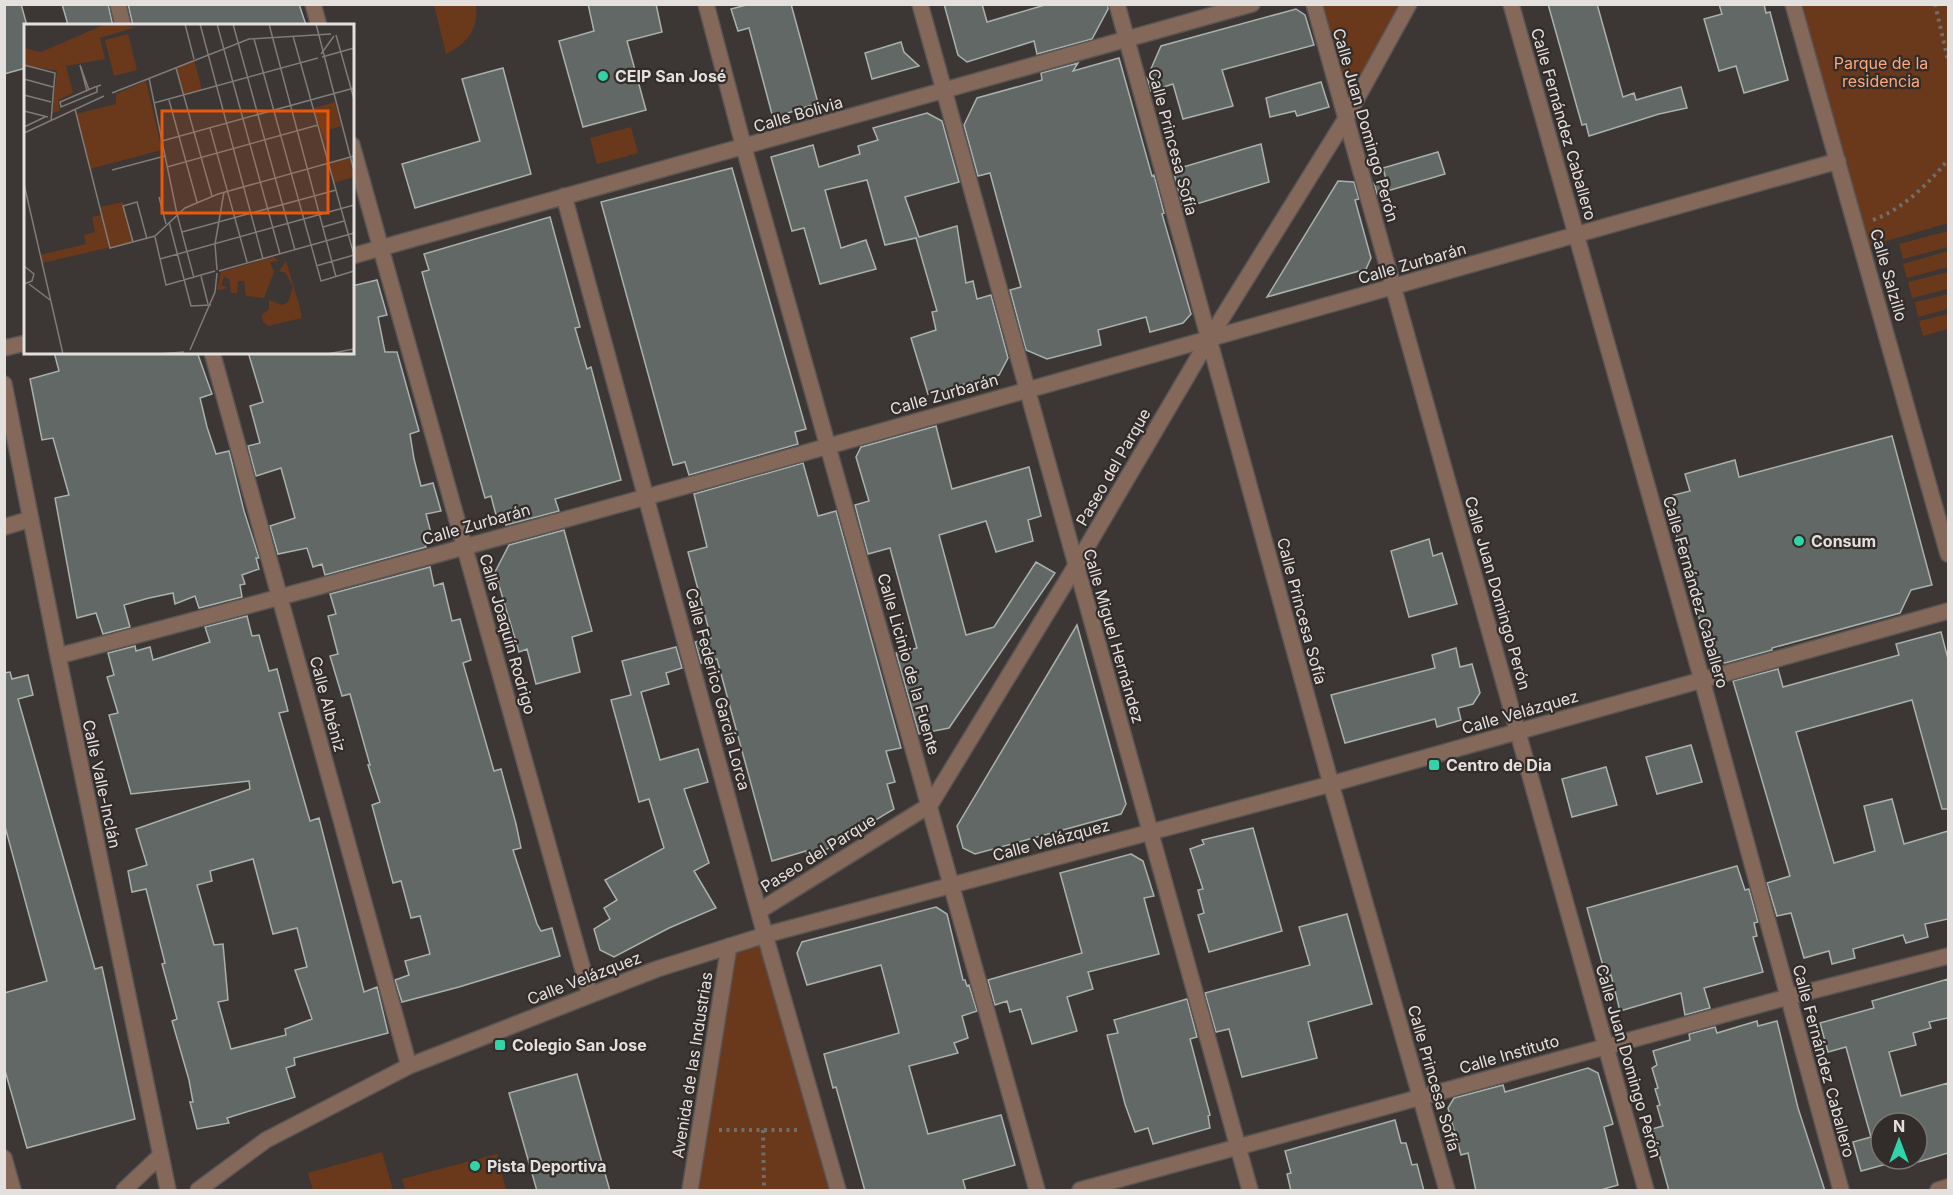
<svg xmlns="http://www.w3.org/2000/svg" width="1953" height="1195" viewBox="0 0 1953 1195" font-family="Inter,sans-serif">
<rect width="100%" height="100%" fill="#3c3734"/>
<path fill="#6a381a" d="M434,5H476C479,29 467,44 446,54Z
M1314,5H1409L1345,120Z
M1793,5H1948V223L1862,248Z
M631,127L638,153L597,164L590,138Z
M1948,231V247L1903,259L1899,244Z
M1948,251V267L1907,278L1903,264Z
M1948,272V289L1912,298L1908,282Z
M1948,294V309L1918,317L1915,302Z
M1948,314V329L1923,336L1919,321Z
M765,935L838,1190H690L729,946Z
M382,1152L393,1190H313L308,1173Z
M497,1154L506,1190H405L402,1179Z"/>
<path fill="#616865" stroke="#a9b1ae" stroke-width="1.5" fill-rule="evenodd" d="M4,4H21L26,22V68L4,74Z
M62,4H108L113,26L68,25Z
M128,4H299L306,25L133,26Z
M588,4H656L662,32L627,41L646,110L583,127L559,41L594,31Z
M750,4H791L818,103L773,118L749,28L738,31L731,9Z
M944,4H982L987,22L1048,4H1108V9L1092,39L1037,54L1034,41L967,62L958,55Z
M1548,4H1597L1623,97L1634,93L1636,100L1681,87L1687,108L1659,114L1589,136L1586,124L1582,125Z
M1719,4H1764L1766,13L1770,12L1788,80L1744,93L1736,66L1719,71L1704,19L1722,14Z
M1296,9L1305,15L1314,45L1222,70L1233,106L1183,119L1173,84L1151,91L1147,78L1161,46Z
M901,42L904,52L919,66L872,79L865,53Z
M1119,58L1152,176L1154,175L1164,213L1162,214L1191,314L1183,323L1150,332L1146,317L1098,330L1101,345L1047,359L1026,350L1010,290L1021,287L990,173L978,176L964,125L977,98L1042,80L1041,73L1078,63L1073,71Z
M503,68L531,174L415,208L402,164L480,141L462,79Z
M1321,82L1329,107L1297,116L1295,111L1270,117L1266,98Z
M927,113L942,121L959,182L905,197L919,237L957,226L966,283L973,281L977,299L991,295L1008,358L999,375L928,394L911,338L936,330L932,312L937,311L916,238L885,245L867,180L825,190L841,248L866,240L876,269L820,284L804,228L792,231L771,157L813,145L819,167L860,154L858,146L878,140L873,128Z
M1261,144L1269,182L1183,208L1173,170Z
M1438,152L1445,174L1377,194L1374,183H1387L1383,168Z
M732,168L806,429L795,432L798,444L689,475L685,462L673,465L601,202Z
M1338,181L1354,182L1359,199L1355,200L1371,258L1366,269L1267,297Z
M550,217L580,327L575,328L587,369L591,367L621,480L555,499L559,511L506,525L503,513L496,515L491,496L485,498L426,287L422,272L429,270L424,254Z
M377,280L387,315L378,317L385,352H397L419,431L410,434L414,459L421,486L433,483L441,511L426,514L431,533L423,535L426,547L325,575L322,564L313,567L307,548L278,554L270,526L295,518L281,468L256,476L248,446L260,443L250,406L263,402L248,352H352V286Z
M54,352H197L212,394L200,398L207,427L216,454L229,451L244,511L259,558H256L259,569L242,575L245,584L240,585L242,597L199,608L195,596L175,604L173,593L149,598L124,605L130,627L103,634L96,613L77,618L55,498L69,495L53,438L42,440L30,379L59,371Z
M936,426L952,489L1029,467L1041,516L1028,520L1033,541L996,552L986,521L939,535L966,635L994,627L1036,562L1055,573L949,728L919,734L896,653L917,648L890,548L868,554L855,505L869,501L856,457L861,447Z
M1892,436L1932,585L1911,590L1900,613L1772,648V650L1725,663L1710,658L1666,497L1690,491L1685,474L1735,460L1739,477Z
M803,463L818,516L836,511L901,748L886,751L895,782L887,784L894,809L809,860L806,851L772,861L717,659L701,663L695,642L711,638L688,552L707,547L694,494Z
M564,530L592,631L572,637L580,672L536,684L527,649L519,652L495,572L509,545Z
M1429,539L1433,556L1442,553L1457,604L1409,617L1391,551Z
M430,567L434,586L443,583L452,621L460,619L471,660L463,663L494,771L501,769L516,824L521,848L513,850L537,924L541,931L552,928L560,956L459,987L402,1002L395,980L409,975L405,961L430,954L420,916L411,918L401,881L393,883L372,805L380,802L368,765H370L350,694L342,696L330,656L338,654L328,616L336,614L330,594Z
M247,616L252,636L259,635L269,671L277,669L288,711L279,713L310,821L319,818L364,992L377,987L388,1033L294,1058L295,1065L286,1068L295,1097L227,1118L229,1123L197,1129L190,1102H193L189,1080L172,1021L177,1019L162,964L165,963L146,889L132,892L128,871L147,865L136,829L250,789L249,781L131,794L109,715L118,713L107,677L114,675L108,653L135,646L136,651L150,647L153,660L210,642L205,627ZM253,859L273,934L297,928L307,967L295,970L312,1019L285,1029L286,1035L231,1049L218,1002L228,1000L223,944L214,945L197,885L212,881L210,871Z
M1077,625L1126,804L1121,814L975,854L963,848L957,826Z
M1941,632L1948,659V809H1942L1912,700L1796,732L1834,863L1875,851L1864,806L1892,799L1904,844L1948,831V919L1925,924L1928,937L1906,943L1903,935L1853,949L1855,958L1832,964L1829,951L1804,958L1791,913L1777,916L1767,883L1790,876L1733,681L1778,669L1783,687L1899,655L1896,644Z
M676,647L682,668L666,673L669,684L641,692L660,760L698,749L708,782L684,789L709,863L694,871L716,908L669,928L614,957L600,950L594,929L610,919L604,908L617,900L605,880L664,848L649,799L639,802L611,700L631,695L622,661Z
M1456,648L1460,667L1472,664L1480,693L1473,704L1458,708L1461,720L1437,727L1435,719L1345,743L1331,695L1435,668L1432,655Z
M10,672L12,679L28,675L33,695L18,699L95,969L102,967L135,1119L27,1148L4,1067V993L47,981L4,823V673Z
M1691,745L1702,782L1657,794L1646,757Z
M1606,767L1617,805L1572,817L1562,779Z
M1253,828L1282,931L1209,952L1198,915L1204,913L1198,890L1203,889L1190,849L1204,844L1202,840Z
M1131,854L1143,861L1154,896L1144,898L1159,954L1088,972L1093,989L1067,997L1077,1031L1032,1044L1021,1009L1010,1012L1007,1001L995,1005L988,980L1082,953L1060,873Z
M1737,866L1745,890L1749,889L1758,922L1754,923L1757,936L1753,937L1763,972L1704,988L1710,1008L1685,1015L1681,993L1620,1011L1611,975L1606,977L1587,908Z
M936,907L947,914L963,980H965L967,986L969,985L977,1011L962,1016L968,1038L954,1043L958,1053L909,1066L928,1134L1001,1115L1015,1165L963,1180L966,1191H865L836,1087L833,1088L824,1054L899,1033L881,965L807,985L797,953L802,942Z
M1347,914L1372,1004L1308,1022L1317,1058L1242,1077L1229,1029L1216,1032L1205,993L1310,965L1299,927Z
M1948,979V1018L1929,1022L1931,1028L1913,1033L1916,1045L1889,1052L1901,1096L1948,1083V1153L1918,1162L1917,1123H1881V1159H1905L1861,1171L1853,1142L1871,1137L1858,1091L1846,1047L1828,1052L1820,1023L1874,1008L1872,1001Z
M1187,999L1197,1037L1190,1039L1210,1115L1208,1116L1210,1128L1153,1144L1148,1128L1135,1132L1125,1104L1107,1035L1118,1033L1114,1020Z
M1757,1021L1758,1026L1777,1021L1798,1108L1825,1191H1669L1652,1129L1663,1126L1657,1106L1660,1105L1655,1089L1658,1088L1652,1068L1657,1065L1653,1051L1690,1040L1689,1034L1715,1027L1717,1033Z
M1588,1068L1598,1073L1613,1124L1604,1127L1618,1185L1597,1191H1476L1468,1153L1461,1155L1448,1108L1454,1098L1503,1085L1505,1092Z
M577,1074L610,1191H537L509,1093Z
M1395,1120L1401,1143H1406L1412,1165L1417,1164L1424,1191H1291L1287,1174L1291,1173L1285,1151Z"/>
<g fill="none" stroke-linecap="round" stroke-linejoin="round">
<defs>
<path id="pedestrian" d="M759,911L930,805L1075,567L1209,339L1345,120L1409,4"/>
<path id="minor" d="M118,4L123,26
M313,4L319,26
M706,4L744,148L1037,1190
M920,4L1250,1190
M1117,4L1331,784L1447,1190
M1314,4L1646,1190
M1511,4L1702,680L1841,1190
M1793,4L1948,554
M352,145L590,995
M564,196L765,935L838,1190
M352,256L1252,4
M4,348L26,343
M212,352L409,1066
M4,384L58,656L168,1190
M4,527L31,519
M58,656C654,500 1245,327 1838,161
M4,1158L13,1190
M124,1190L161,1155
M198,1190L266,1140L409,1066L657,969L765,935L1331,784L1948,611
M690,1190L729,946
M1080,1190L1788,997L1948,956
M1938,1190L1948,1187"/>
</defs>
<use href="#pedestrian" stroke="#5a5553" stroke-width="18"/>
<use href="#minor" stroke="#5a5553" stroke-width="18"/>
<path stroke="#716d6a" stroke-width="4" stroke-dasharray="3 4.5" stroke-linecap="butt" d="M1935,4L1948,60
M1873,220C1903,209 1928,184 1948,160
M719,1130H801
M763,1130L764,1190"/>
<use href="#pedestrian" stroke="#84695b" stroke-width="15"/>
<use href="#minor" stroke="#84695b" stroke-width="15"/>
</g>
<g fill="#31d4a9" stroke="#322c2a" stroke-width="2">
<circle cx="603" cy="76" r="6"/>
<circle cx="1799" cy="541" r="6"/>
<rect x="1428" y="759" width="12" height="12" rx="3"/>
<rect x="494" y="1039" width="12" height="12" rx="3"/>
<circle cx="475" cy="1166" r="6"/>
</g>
<g text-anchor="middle" stroke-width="4.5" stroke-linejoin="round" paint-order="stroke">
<g font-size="16" fill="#fea778" stroke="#322c2a">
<text x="1881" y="69">Parque de la<tspan x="1881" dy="18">residencia</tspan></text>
</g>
<g font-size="16" font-weight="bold" fill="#e3e0de" stroke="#322c2a" text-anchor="start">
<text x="615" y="82">CEIP San José</text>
<text x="1811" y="547">Consum</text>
<text x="1446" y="771">Centro de Dia</text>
<text x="512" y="1051">Colegio San Jose</text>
<text x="487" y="1172">Pista Deportiva</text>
</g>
<g font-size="16" fill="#e3e0de" stroke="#322c2a">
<text transform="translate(798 114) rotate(-16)" y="6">Calle Bolivia</text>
<text transform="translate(1564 124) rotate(74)" y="6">Calle Fernández Caballero</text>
<text transform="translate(1366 125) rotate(74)" y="6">Calle Juan Domingo Perón</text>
<text transform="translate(1173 142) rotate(75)" y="6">Calle Princesa Sofía</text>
<text transform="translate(1412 263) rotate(-16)" y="6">Calle Zurbarán</text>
<text transform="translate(1889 275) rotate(74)" y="6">Calle Salzillo</text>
<text transform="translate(944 394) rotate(-16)" y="6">Calle Zurbarán</text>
<text transform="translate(1113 467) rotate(-60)" y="6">Paseo del Parque</text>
<text transform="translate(476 524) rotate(-16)" y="6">Calle Zurbarán</text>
<text transform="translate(1696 592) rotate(74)" y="6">Calle Fernández Caballero</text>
<text transform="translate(1498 593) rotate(74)" y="6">Calle Juan Domingo Perón</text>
<text transform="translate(1302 611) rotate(75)" y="6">Calle Princesa Sofía</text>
<text transform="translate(508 634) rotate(74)" y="6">Calle Joaquín Rodrigo</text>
<text transform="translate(1114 636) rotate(74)" y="6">Calle Miguel Hernández</text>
<text transform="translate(909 664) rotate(74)" y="6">Calle Licinio de la Fuente</text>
<text transform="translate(718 689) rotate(75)" y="6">Calle Federico García Lorca</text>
<text transform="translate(328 704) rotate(75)" y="6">Calle Albéniz</text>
<text transform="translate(1520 712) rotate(-16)" y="6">Calle Velázquez</text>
<text transform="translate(102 784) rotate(78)" y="6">Calle Valle-Inclán</text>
<text transform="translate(1051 840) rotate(-15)" y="6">Calle Velázquez</text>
<text transform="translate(818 853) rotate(-32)" y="6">Paseo del Parque</text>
<text transform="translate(584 978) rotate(-21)" y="6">Calle Velázquez</text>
<text transform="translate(1509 1054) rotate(-16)" y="6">Calle Instituto</text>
<text transform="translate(1629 1061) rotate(74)" y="6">Calle Juan Domingo Perón</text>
<text transform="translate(1824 1061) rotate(75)" y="6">Calle Fernández Caballero</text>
<text transform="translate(692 1065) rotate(-81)" y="6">Avenida de las Industrias</text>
<text transform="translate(1434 1078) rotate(74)" y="6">Calle Princesa Sofía</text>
</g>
</g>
<g transform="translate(24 24)">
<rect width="330" height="330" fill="#3c3734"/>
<path d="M82,0L112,3L76,14L81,35L42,42L49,69L34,76L36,87L28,89L33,47L0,41V24L17,28ZM104,10L113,46L90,52L81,16ZM170,35L178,66L160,71L152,43ZM122,57L138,126L66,145L52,90L92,80V70ZM311,78L317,102L304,106L306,115L301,116L289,84ZM326,133L330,153L310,159L305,139ZM99,178L109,218L18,239L16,231L62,220L60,211L71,208L68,193L77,191L76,183ZM249,233L255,237L246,238L250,248L240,274L222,272L220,257H214L213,269H207L205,255L200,253L197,261L204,264L193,266L197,248ZM262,237L275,280L278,294L244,302L239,298L238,291L245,285V276L258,281L264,278L269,263L262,249L255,247Z" fill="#6a381a"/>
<path fill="none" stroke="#7f7b78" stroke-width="1.5" d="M161,0L170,35M176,0L239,235M193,0L256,230M209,0L271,226M245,0L312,253M292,0L330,147M312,11L330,75M269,12L330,231L292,242M230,15L297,257L330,247M297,30L310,12M298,33L330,24M0,41L31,49L27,97M152,44L188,172M125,54L153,190L170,254M0,55L29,63M73,63V68L37,83L36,78L71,63L77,61M63,67L56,41L65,66M88,69L225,15L307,10M0,71L27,78M145,76L173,178M130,79L294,34M51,85L86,224L131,212L161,184L194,170L330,132M0,87L24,93M0,103L21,93M186,104L223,238M0,109L80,72M138,117L330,64M143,143L294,101M88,146L141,132M0,160L39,330M135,173L142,200M145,198L167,282L187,281M299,203L320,197M158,208L312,166M131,213L142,261L191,247M109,218L99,182L113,178L123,215M136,235L330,181M0,242L10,250L8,257L0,260M193,246L191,220L200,168M195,247L330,209M177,252L184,280M5,260L26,276M166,326L191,268L193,249M134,330L160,328M303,330L330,325"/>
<path fill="#e8590c" fill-opacity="0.15" stroke="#e8590c" stroke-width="3" d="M138,87H304V189H138Z"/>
<rect width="330" height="330" fill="none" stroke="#e3e0de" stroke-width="3"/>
</g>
<rect width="1953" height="1195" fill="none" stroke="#e3e0de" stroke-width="12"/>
<g transform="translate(1899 1141)"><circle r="28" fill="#322c2a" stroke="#797472" stroke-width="1.5"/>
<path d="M0-4.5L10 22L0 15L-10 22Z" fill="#31d4a9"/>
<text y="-9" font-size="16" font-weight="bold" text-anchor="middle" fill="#e3e0de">N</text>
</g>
</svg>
